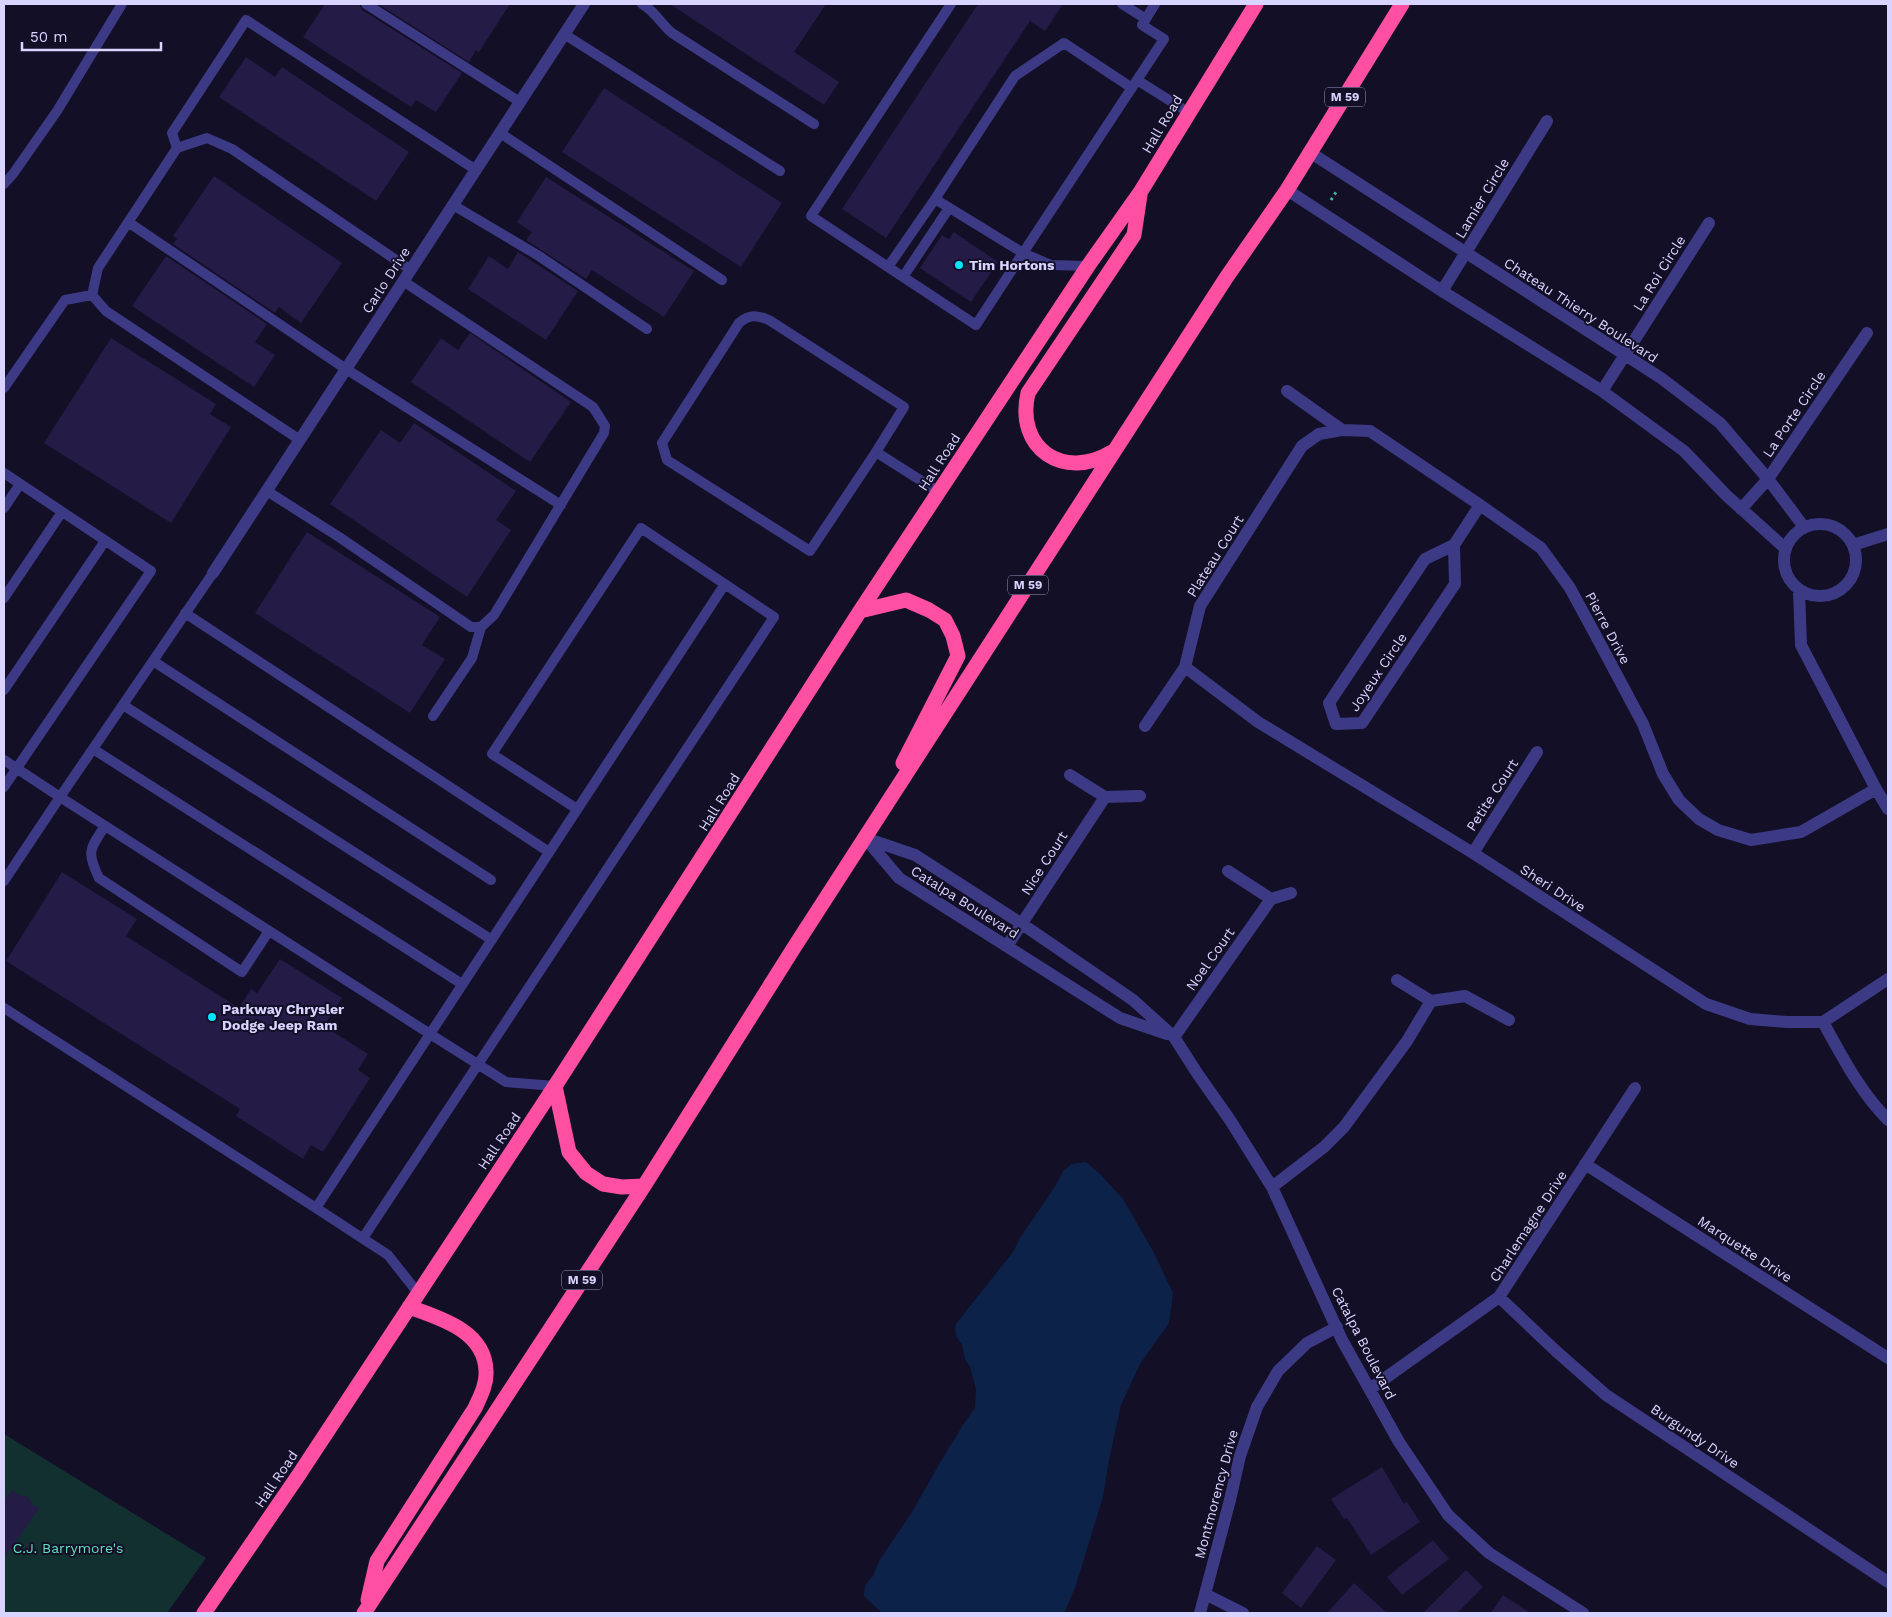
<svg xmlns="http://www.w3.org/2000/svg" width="1892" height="1617" viewBox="0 0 1892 1617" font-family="'Work Sans',sans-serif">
<rect width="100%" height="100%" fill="#130f26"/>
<path fill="#12302f" d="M4,1434L206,1558L167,1613H4Z"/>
<path fill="#0c2248" d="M1086,1162L1100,1174L1123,1199L1153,1251L1173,1293L1169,1323L1140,1364L1121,1405L1109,1460L1103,1497L1075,1588L1064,1613H882L864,1596L865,1585L873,1576L879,1561L912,1512L941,1461L963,1425L975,1408L976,1389L970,1367L965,1359L962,1345L956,1336L955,1325L1013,1252L1020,1238L1056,1185L1063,1171L1072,1164Z"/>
<path fill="#241b47" d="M325,4H359L362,10L462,73L436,112L416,100L411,107L303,37Z
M378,4H510L479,52L476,50L469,62Z
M670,4H826L794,52L839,82L824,105Z
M978,4H1063L1045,31L1030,21L886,238L842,209Z
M246,57L275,77L282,67L409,152L376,201L219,97Z
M604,88L782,203L741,267L562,152Z
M214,176L342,263L301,323L279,307L275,313L173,244L177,239L173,236Z
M546,177L694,271L664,317L592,270L586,279L526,240L532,232L517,222Z
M954,232L998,262L971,302L920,268L942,235L949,239Z
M518,252L578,291L546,340L468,289L489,256L508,269Z
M166,256L267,324L255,342L275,355L254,387L132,306Z
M470,333L571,402L530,462L411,382L441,338L458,350Z
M111,338L216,404L210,414L231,427L171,523L44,443Z
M414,423L516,491L496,520L511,530L467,597L330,504L381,430L400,443Z
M307,532L440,617L422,645L445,659L410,713L255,613Z
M62,872L137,919L126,936L239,1008L251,989L257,993L280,959L342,998L324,1026L368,1054L358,1070L370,1078L323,1152L311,1145L303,1159L236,1116L240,1109L6,961Z
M1382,1467L1404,1504L1407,1502L1420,1522L1371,1555L1347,1518L1344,1519L1331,1499Z
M12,1490L19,1495L28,1497L32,1504L39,1509L4,1558V1501Z
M1433,1540L1449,1559L1402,1595L1387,1577Z
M1317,1546L1336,1560L1301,1608L1282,1593Z
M1466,1570L1483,1587L1457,1613H1423Z
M1354,1583L1387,1613H1327Z
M1503,1595L1530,1613H1491Z"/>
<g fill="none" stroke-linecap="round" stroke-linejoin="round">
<path stroke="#2fb8b0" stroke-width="3" stroke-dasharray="2.5 4" stroke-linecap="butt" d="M1331,200L1338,189"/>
<path stroke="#3d3a85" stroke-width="10" d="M366,4L520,102
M642,4C655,11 661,24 672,33L814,124
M951,4L811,216L888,267L935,199L1023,253L1164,39L1142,25L1155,4
M1122,4L1146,19
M564,34L780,171
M1137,80L1188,112
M500,133L722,280
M177,148L172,133L246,20L476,170
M4,184L13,174L57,111L122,4
M935,199L1015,76L1064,43L1132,88
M453,205L539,256L647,329
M128,222L346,369L561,505
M888,267L976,325L1023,253L1051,265L1088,266
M903,277L949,208
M4,388L65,300L92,295
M300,440L106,311L92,295L98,268L177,148L207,138L232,149L411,270
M876,452L904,407L769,320C757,315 749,314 739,323L662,443L667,460L810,551L876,452L939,492
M4,473L151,571L4,787
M267,491L339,537L471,627H481L494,615L604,433L605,426L593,407L403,281
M4,508L20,484
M213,573L60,797L430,1034L725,584
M4,598L62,512
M185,613L549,852
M153,661L491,880
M4,690L105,541
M123,705L492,940
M433,716L472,658L481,627
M93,749L462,984
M4,760L60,797L4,881
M105,826C90,849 86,851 99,878L242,972L269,931
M4,1008L316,1208
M363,1238L774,617L641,528L492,754L577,809
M418,1293L388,1255L316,1208L430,1034L506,1082L555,1086"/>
<path stroke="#3d3a85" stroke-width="12" d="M1311,153L1661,378L1720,423L1768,479L1804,527
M1287,190L1442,291L1602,391L1684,451L1726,495L1786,549
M1442,291L1547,121
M1287,391L1342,430L1370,431L1480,505L1541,548L1570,588L1596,636L1643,724L1663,774L1679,800L1699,819L1718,830L1751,840L1801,832L1876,789
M1602,391L1709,223
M1741,509L1768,479L1867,333
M1784 560a36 36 0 1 1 72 0a36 36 0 1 1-72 0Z
M1454,545L1455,584L1362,723L1336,724L1329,703L1425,559L1454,545L1480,505
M1853,545L1888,534
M213,573L584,4
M1799,591L1801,645L1876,789L1888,809
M1185,667L1258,722L1473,853L1706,1004L1750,1019L1787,1022H1823
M1145,726L1185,667L1200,606L1302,446L1319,434L1342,430
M1070,775L1105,797L1140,796
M865,838L915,855L1022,924L1133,1000L1174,1037L1197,1073L1230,1120L1272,1187L1342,1340L1399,1442L1448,1515L1489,1553L1583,1613
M866,839L899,878L1120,1018L1167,1034
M1473,853L1537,752
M1228,871L1271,899
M1007,946L1105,797
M1397,980L1431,1001L1465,996L1509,1020
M1823,1022C1842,1056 1860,1092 1888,1120
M1823,1022L1888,979
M1174,1037L1271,899L1291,893
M1585,1164L1888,1358
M1272,1187L1324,1147L1344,1127L1407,1041L1431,1001
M1499,1297L1557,1352L1606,1395L1888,1582
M1370,1389L1499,1297L1635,1088
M1205,1594L1243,1613
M1200,1613L1230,1500L1240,1456L1257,1407L1278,1371L1307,1343L1337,1327"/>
<path stroke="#ff4fa3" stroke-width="15" d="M1112,452C1064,481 1015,449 1028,393L1134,235L1140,195
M860,611L906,600L929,610L945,620L953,636L958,656L903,763
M555,1086L569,1152L586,1173L603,1184L622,1187L644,1186
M368,1600L377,1561L475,1408C480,1397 487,1384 486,1371C485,1331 440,1318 409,1307
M204,1613L298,1476L555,1086L860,611L1088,266L1141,191L1256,4
M364,1613L644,1186L795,946L1226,278L1287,190L1402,4"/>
</g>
<g fill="#00e5ff" stroke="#130f26" stroke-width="2">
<circle cx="959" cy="265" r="5"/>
<circle cx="212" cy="1017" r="5"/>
</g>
<g text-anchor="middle" stroke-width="4" stroke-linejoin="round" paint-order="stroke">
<g fill="#130f26" stroke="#9e99be" stroke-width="1">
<rect x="1325" y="87.5" width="40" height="19" rx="4"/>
<rect x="1008" y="575.5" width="40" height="19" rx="4"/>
<rect x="562" y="1270.5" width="40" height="19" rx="4"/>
</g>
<g font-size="12" font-weight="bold" fill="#d9d4ff">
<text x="1345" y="101">M 59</text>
<text x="1028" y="589">M 59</text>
<text x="582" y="1284">M 59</text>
</g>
<g font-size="14" fill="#d9d4ff" stroke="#130f26">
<text transform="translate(1162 124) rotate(-59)" y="5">Hall Road</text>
<text transform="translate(1482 198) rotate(-59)" y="5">Lamier Circle</text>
<text transform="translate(1659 273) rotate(-58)" y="5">La Roi Circle</text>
<text transform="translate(386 280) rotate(-57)" y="5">Carlo Drive</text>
<text transform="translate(1581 310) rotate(33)" y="5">Chateau Thierry Boulevard</text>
<text transform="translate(1794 414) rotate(-56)" y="5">La Porte Circle</text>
<text transform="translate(939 462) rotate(-57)" y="5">Hall Road</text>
<text transform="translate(1215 556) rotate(-58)" y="5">Plateau Court</text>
<text transform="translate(1608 628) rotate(62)" y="5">Pierre Drive</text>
<text transform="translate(1378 672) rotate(-56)" y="5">Joyeux Circle</text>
<text transform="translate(1492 795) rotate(-57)" y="5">Petite Court</text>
<text transform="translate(719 802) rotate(-58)" y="5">Hall Road</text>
<text transform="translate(1044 863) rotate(-57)" y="5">Nice Court</text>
<text transform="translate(1553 888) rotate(33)" y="5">Sheri Drive</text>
<text transform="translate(965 902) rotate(32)" y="5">Catalpa Boulevard</text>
<text transform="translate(1210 959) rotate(-55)" y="5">Noel Court</text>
<text transform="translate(499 1141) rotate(-56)" y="5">Hall Road</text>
<text transform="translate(1528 1226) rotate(-57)" y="5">Charlemagne Drive</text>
<text transform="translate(1745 1249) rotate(33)" y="5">Marquette Drive</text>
<text transform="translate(1364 1343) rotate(63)" y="5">Catalpa Boulevard</text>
<text transform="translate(1695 1436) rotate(34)" y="5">Burgundy Drive</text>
<text transform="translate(276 1479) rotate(-56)" y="5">Hall Road</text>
<text transform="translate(1216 1494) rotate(-75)" y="5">Montmorency Drive</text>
</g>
<g font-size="14" font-weight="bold" fill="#d9d4ff" stroke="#130f26" text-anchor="start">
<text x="969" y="270">Tim Hortons</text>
<text x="222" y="1014">Parkway Chrysler<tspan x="222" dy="16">Dodge Jeep Ram</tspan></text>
</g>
<g font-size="14" fill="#5fe0c0" stroke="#130f26">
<text x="68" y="1553">C.J. Barrymore's</text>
</g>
</g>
<rect width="1892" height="1617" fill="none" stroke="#d9d4ff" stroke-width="10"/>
<path d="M22 42v8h139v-8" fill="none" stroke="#d9d4ff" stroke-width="2.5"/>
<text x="30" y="42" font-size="15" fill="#d9d4ff" stroke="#130f26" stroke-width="4" paint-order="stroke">50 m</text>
</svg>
